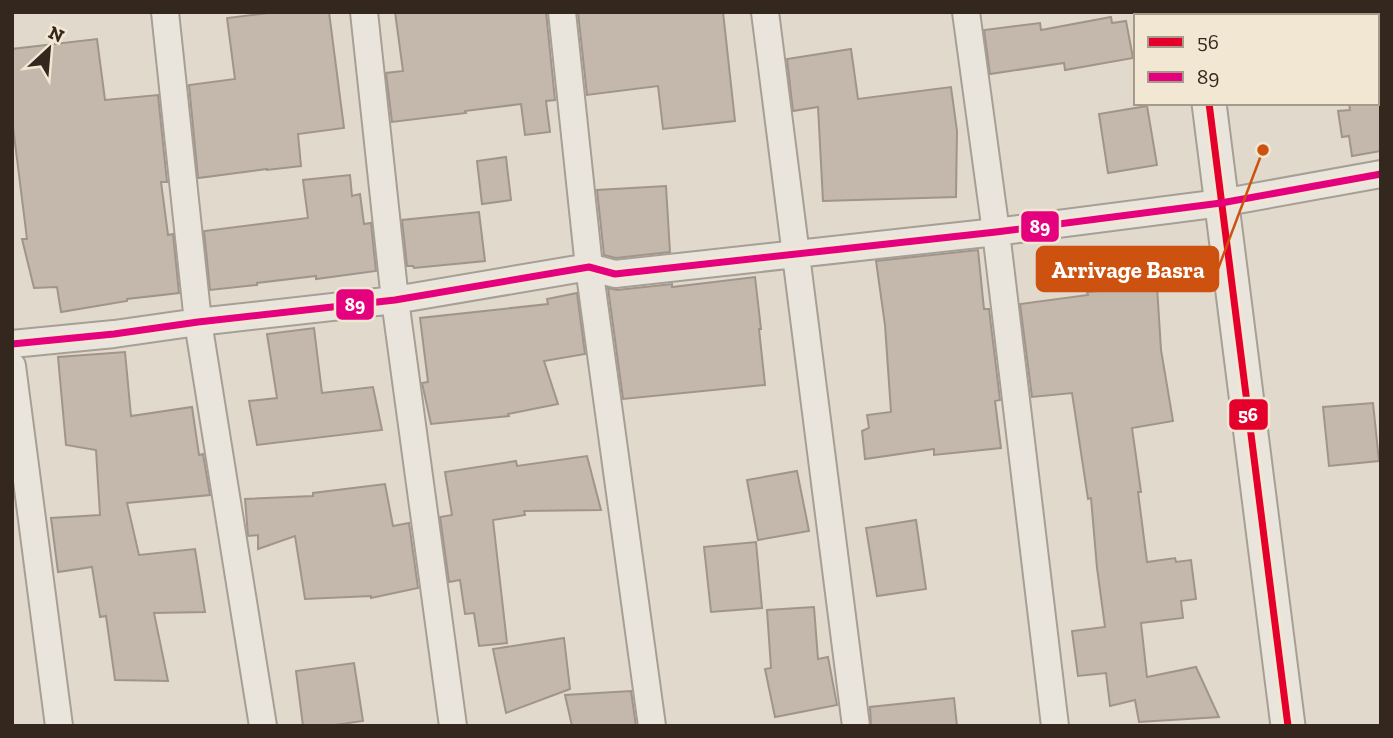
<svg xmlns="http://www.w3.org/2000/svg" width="1393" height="738" viewBox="0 0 1393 738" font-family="'Zilla Slab',serif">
<rect width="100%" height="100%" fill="#e1d9cb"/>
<path fill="#c4b7ac" stroke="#a1958b" stroke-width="2" d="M276,12H329L344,128L298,134L301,166L267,170V169L198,178L189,85L235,79L227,18Z
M395,12H546L555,100L546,101L550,132L525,135L521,104L465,111L466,113L392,122L386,73L403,71Z
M578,12H723L735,121L663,129L658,86L587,95Z
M1111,17L1112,23L1126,21L1133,58L1065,70L1064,63L990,74L984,30L1040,23L1041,30Z
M97,39L105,100L158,95L167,182H161L168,235L173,234L179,293L127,299V301L61,312L57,287L34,288L22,239H27L12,119V49Z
M851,49L858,99L951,87L957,131L956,197L823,201L818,107L793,111L787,59Z
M1349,103H1381V151L1352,156L1349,136L1342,137L1338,111L1350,110Z
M1147,106L1157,165L1108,173L1099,114Z
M506,157L511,200L482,204L477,161Z
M350,175L352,196L360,194L364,224L371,223L376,271L316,279V276L257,283V285L210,290L204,231L308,218L303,180Z
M666,186L670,252L616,258L604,255L597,190Z
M479,212L485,261L414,268L413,266H407L402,220Z
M978,250L984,309H989L1000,400L995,401L1001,448L934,455V449L865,459L862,431L869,428L867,415L891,412L885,325L876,261Z
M755,277L761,329H759L765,385L623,399L608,288L617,290L672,284V287Z
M1157,286L1161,350L1173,421L1132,428L1141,492H1138L1147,562L1175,558L1176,562L1191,560L1196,599L1181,601L1183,618L1141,623L1147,677L1196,667L1219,717L1139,722L1135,700L1110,706L1106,673L1078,676L1072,631L1105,627L1097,568L1091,498L1088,499L1072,393L1032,397L1020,304L1088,295L1087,292Z
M577,293L585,354L544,361L558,404L508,414L509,416L431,424L422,383L428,382L420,318L548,304L547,299Z
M314,328L322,393L373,387L382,430L257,445L249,401L277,398L267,334Z
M125,352L131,416L192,407L199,455L203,454L210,495L127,503L139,555L195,549L205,612L154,613L168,681L115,680L106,616L100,617L92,567L58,572L51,518L100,515L96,450L66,445L58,357Z
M1373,403L1379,461L1329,466L1323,407Z
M587,456L601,510L524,511L525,515L493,520L507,643L479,646L474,613L465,614L460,580L449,582L440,517L452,515L445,472L516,461L517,466Z
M797,471L809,531L758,540L747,480Z
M385,484L393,526L409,523L418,588L371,598V596L305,599L295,536L258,549V535L248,536L245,499L313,496V493Z
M916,520L926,589L877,596L866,528Z
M756,542L762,608L711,612L704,547Z
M814,607L818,659L828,657L837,705L775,717L765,669L771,668L767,610Z
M564,638L570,689L506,713L493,649Z
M354,663L363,721L328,726H303L296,671Z
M631,691L636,726H572L565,695Z
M954,698L957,726H871L870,707Z"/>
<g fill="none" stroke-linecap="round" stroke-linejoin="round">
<defs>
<path id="minor" d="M165,12L198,322L263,726
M364,12L395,300L453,726
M562,12L589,267L652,726
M765,12L856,726
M966,12L996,232L1055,726
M12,344L114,334L198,322L395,300L589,267L615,274L996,232L1221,203L1381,174
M12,366L59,726"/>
<path id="tertiary" d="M1199,12V16
M1209,103L1288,726"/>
</defs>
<use href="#minor" stroke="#a69f95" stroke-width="30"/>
<use href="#tertiary" stroke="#a69f95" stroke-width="37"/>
<use href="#minor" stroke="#eae5dc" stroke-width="26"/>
<use href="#tertiary" stroke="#eae5dc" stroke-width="33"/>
<defs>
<path id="bus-1" d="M1209,103L1288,726"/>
<path id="bus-2" d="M12,344L114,334L198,322L395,300L589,267L615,274L996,232L1221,203L1381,174"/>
</defs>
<use href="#bus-1" stroke="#f2e7d2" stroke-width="12"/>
<use href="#bus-2" stroke="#f2e7d2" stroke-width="12"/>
<use href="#bus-1" stroke="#e4002b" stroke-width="7"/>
<use href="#bus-2" stroke="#e5007d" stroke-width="7"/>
</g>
<path fill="none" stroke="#cd520f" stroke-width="2.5" d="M1263 150L1218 269"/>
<circle fill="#cd520f" stroke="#f2e7d2" stroke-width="2.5" cx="1263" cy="150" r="7"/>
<rect fill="#cd520f" stroke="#cd520f" stroke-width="2.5" x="1037" y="247" width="181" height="44" rx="7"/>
<g font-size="23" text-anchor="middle" font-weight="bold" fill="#fff">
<text x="1128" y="278">Arrivage Basra</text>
</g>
<g stroke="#f2e7d2" stroke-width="2.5">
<rect x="1020" y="210" width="40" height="33" rx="7" fill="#e5007d"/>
<rect x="335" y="288" width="40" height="33" rx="7" fill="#e5007d"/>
<rect x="1228" y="398" width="41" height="33" rx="7" fill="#e4002b"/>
</g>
<g font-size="19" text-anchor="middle" font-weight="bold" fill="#fff">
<text x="1040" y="233">89</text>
<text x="355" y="311">89</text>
<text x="1248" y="421">56</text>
</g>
<rect width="1393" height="738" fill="none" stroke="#33271e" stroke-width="28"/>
<rect x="1134" y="14" width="245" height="91" fill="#f2e7d2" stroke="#a69a8a" stroke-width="2"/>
<rect x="1148" y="37" width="35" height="10" fill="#e4002b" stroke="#a69a8a" stroke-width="2"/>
<text x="1197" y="49" font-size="21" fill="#33271e">56</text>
<rect x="1148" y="72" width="35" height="10" fill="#e5007d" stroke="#a69a8a" stroke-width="2"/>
<text x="1197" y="84" font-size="21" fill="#33271e">89</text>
<g transform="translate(49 49) rotate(26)" stroke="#f2e7d2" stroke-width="5" paint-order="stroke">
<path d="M0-5L12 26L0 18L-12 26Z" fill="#33271e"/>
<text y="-10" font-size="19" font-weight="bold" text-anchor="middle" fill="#33271e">N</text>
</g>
</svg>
